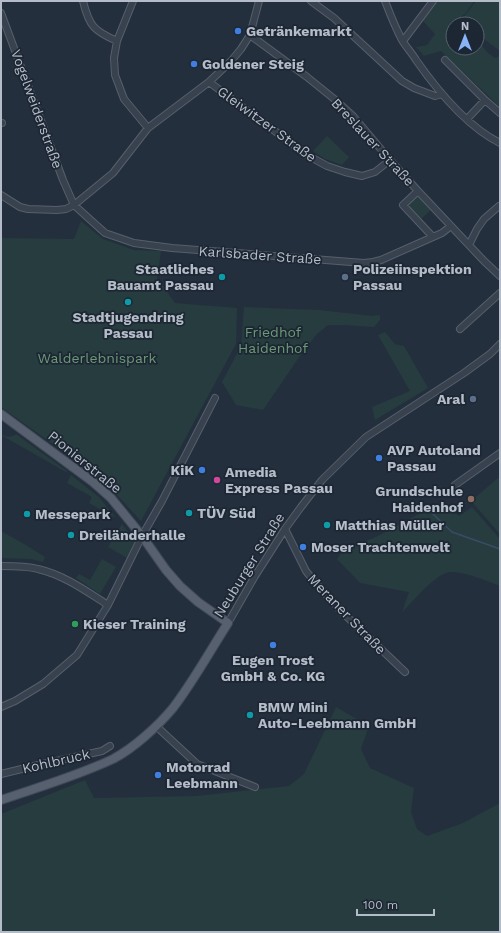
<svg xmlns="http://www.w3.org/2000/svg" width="501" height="933" viewBox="0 0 501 933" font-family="'Work Sans',sans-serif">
<rect width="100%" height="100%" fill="#242f3e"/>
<path fill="#263c3f" d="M438,1H474L466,13L453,23L454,24H453V48H477V39L487,52L495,58L500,56V107L441,51L424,56L416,47L427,45L435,34L423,21Z
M476,1H500V51L477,34V24H464L461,21Z
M327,136L349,157L342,165L325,159L313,151Z
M417,194L431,210L420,220L406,205Z
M81,221L103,239L134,250L161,251L157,278L175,303L237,308L236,344L141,521L116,494L81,464L1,407V238L74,239Z
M244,307L319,310L373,316L380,315V320L374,327L344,325H328L317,334L302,353L263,410L236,405L222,382L241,346Z
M385,332L395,344L404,346L428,388L375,420L372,407L410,391L378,335Z
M1,434C6,437 11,438 16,434L67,471L66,472L1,435Z
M71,475L99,497L116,518L89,503L92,497L67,483Z
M498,478L500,480V534L471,501Z
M441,502L459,516L472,507L500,539V586C487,581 465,572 452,572C437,571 413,602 402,612L409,592L360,583L337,559L343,550L376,537Z
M122,524L135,541L127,558L108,547Z
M1,531L26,545L45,557L43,562L31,559L1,558Z
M102,559L116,567L100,594L76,578L79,574L90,580Z
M336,707L369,726L361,749L370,768L414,788L411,812L417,829L427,836L463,823L500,803V932H1V814L85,780L94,798L197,796L289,786L304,774Z"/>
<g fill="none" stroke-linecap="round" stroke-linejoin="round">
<path stroke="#394c67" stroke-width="1.5" d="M433,514L452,532L500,549"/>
<defs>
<path id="minor" d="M83,1C89,26 94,31 117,41
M133,1L117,41L114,58L115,75L124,99L148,128
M311,1L334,18L402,81L414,88L435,96L442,94
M385,1C390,14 395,27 402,40C406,47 412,53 416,60C437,90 466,126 500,143
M1,13L63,180L74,205L105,233L134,243L172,248L364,263L373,262L381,260L442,233L451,226
M250,35L307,77L333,98L353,116L390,160L418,191L484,261L500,276
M403,41L433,1
M445,60L485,100
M209,82L307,155L327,166L345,172L362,176L375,172L390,160
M467,119L485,100L500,113
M1,123H2
M418,191L403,205L432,236
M1,195L20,207L28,209L57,210L66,209L74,205L113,173L148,128L209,82L231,61L241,49L250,35L259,1
M469,245L477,229L484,219L499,206
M460,329L500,293
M455,485L500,453
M285,529L306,571L313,580L341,611L405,672
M1,566C13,566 27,566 38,569C64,575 86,591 108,605
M228,623L255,576L285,529L301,507L322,480L366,437L464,373L490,354L500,344
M1,707L15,701L43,684L77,655L108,605L142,536L162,501L215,398
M156,726L197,764L255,787
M1,774L34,766L102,751L110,746"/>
<path id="major" d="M1,414L93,482L111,498L142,536L166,570L180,586L198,602L228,623C210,651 193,682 173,708C158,726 134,748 113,759C77,776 39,787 1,800"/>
</defs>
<use href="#minor" stroke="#565f6c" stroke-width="8"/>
<use href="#major" stroke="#414a57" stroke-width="10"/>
<use href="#minor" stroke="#38414e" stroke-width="6"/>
<use href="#major" stroke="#56606e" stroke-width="8"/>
</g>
<g fill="#3f7fe0" stroke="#1d2633" stroke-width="1.5">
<circle cx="238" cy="31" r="4"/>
<circle cx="194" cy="64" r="4"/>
<circle cx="379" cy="458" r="4"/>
<circle cx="202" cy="470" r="4"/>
<circle cx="303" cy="547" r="4"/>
<circle cx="273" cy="645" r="4"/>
<circle cx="158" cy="775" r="4"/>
</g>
<g fill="#0f9aa8" stroke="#1d2633" stroke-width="1.5">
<circle cx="222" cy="277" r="4"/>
<circle cx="128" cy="302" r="4"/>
<circle cx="189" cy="513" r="4"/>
<circle cx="27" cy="514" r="4"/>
<circle cx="327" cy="525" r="4"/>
<circle cx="71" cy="535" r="4"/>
<circle cx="250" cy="715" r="4"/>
</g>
<g fill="#5c6f8a" stroke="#1d2633" stroke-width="1.5">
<circle cx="345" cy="277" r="4"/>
<circle cx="473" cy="399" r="4"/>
</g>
<circle fill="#d1479c" stroke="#1d2633" stroke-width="1.5" cx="217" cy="480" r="4"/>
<circle fill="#8d6e63" stroke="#1d2633" stroke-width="1.5" cx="471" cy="499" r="4"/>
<circle fill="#2e9e5b" stroke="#1d2633" stroke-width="1.5" cx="75" cy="624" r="4"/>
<g text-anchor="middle" stroke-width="3.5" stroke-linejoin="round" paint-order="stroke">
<g font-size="14" font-weight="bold" fill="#b4bcc9" stroke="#1d2633" text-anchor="start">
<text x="246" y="36">Getränkemarkt</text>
<text x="202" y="69">Goldener Steig</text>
<text x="214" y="274" text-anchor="end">Staatliches<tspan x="214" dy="16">Bauamt Passau</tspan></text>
<text x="353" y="274">Polizeiinspektion<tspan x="353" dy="16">Passau</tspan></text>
<text x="128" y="322" text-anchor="middle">Stadtjugendring<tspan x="128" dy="16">Passau</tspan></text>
<text x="465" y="404" text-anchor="end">Aral</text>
<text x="387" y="455">AVP Autoland<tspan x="387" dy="16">Passau</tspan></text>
<text x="194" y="475" text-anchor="end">KiK</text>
<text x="225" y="477">Amedia<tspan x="225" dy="16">Express Passau</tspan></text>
<text x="463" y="496" text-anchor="end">Grundschule<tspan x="463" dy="16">Haidenhof</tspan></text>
<text x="197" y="518">TÜV Süd</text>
<text x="35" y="519">Messepark</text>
<text x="335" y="530">Matthias Müller</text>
<text x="79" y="540">Dreiländerhalle</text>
<text x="311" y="552">Moser Trachtenwelt</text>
<text x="83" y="629">Kieser Training</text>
<text x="273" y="665" text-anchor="middle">Eugen Trost<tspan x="273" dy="16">GmbH &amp; Co. KG</tspan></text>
<text x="258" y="712">BMW Mini<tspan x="258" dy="16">Auto-Leebmann GmbH</tspan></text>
<text x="166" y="772">Motorrad<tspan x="166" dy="16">Leebmann</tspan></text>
</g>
<g font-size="14" fill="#b4bcc9" stroke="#1d2633">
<text transform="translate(37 109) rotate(70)" y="5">Vogelweiderstraße</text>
<text transform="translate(267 124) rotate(36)" y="5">Gleiwitzer Straße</text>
<text transform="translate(373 142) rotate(47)" y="5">Breslauer Straße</text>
<text transform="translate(260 255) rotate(4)" y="5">Karlsbader Straße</text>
<text transform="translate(85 462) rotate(39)" y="5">Pionierstraße</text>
<text transform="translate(249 565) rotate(-58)" y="5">Neuburger Straße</text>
<text transform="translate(347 614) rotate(46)" y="5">Meraner Straße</text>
<text transform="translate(56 761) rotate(-13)" y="5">Kohlbruck</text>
</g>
<g font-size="14" fill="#6b9a76" stroke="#1d2633">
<text x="273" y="337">Friedhof<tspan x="273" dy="16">Haidenhof</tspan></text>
<text x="97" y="363">Walderlebnispark</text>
</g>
</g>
<rect width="501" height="933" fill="none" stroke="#b4bcc9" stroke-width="4"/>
<g transform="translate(465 36)"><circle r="19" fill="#1d2633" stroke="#59626f"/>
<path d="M0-3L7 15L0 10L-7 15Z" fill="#8ab4f8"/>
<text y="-6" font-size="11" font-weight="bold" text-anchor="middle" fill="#b4bcc9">N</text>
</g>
<path d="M357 909v6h77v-6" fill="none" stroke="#b4bcc9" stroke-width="2"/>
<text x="363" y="909" font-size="12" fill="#b4bcc9" stroke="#1d2633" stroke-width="3" paint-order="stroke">100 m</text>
</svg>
